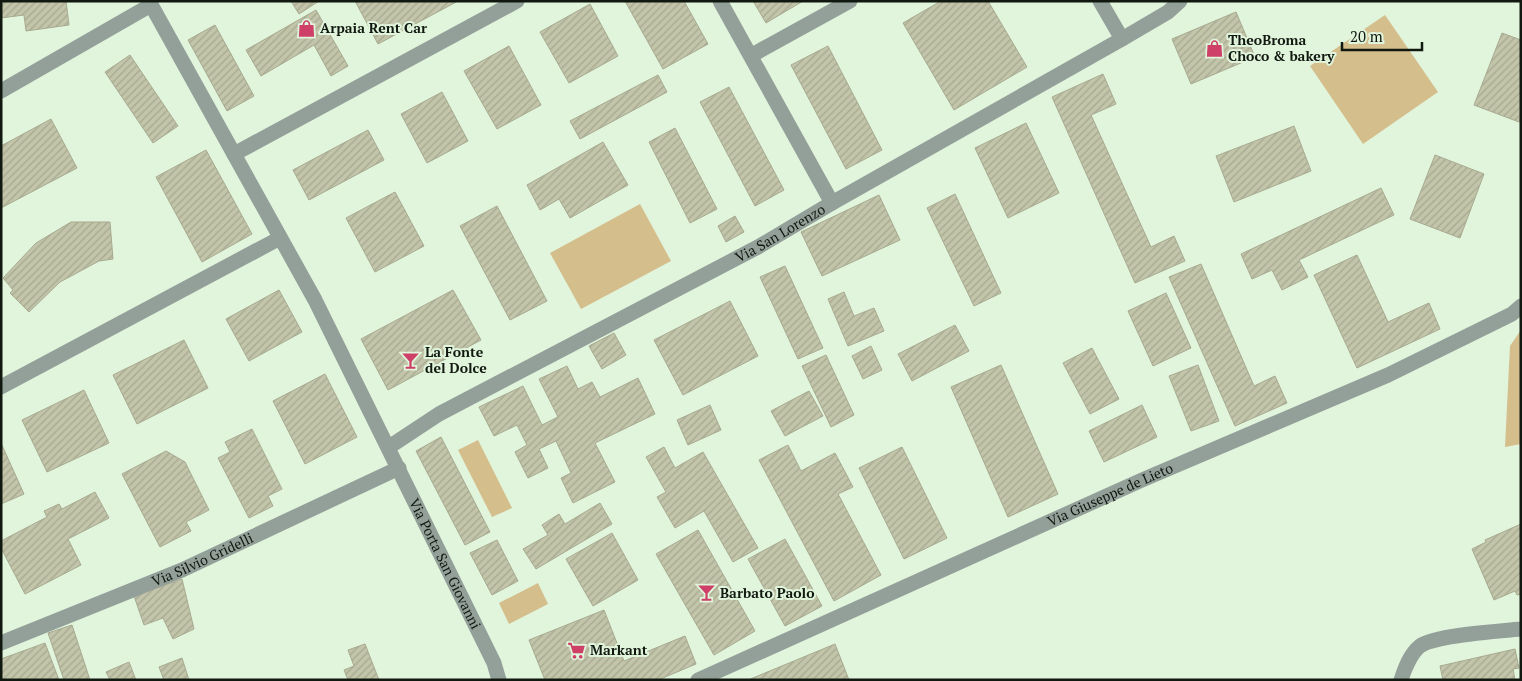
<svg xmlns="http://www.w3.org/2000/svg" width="1522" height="681" viewBox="0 0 1522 681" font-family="'PT Serif',serif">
<defs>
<pattern id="building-hatch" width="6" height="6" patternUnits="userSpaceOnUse" patternTransform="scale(1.25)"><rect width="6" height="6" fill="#c2c5a9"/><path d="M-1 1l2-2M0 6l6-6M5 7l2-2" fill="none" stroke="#a6a890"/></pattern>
</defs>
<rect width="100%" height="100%" fill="#e1f4dc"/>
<path fill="#d4be8c" d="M1385,15L1438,92L1363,144L1310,66Z
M640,204L671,261L581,309L550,253Z
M1521,330V444L1505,447L1510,346Z
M478,440L512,508L492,517L458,450Z
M538,583L548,604L509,624L499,603Z"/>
<path fill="url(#building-hatch)" stroke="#a7aa8f" d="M1,1H66L69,25L26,31L24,15L1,18Z
M291,1H319L299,14Z
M355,1H458L378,44Z
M625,1H684L708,44L663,69Z
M753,1H803L766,23Z
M941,1H988L1027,67L954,110L903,23Z
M590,4L618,56L569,83L540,32Z
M316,10L348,66L331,76L314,45L261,76L246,50Z
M1236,12L1255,57L1191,84L1172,39Z
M215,25L254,96L227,111L188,40Z
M1502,33L1521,40V116L1519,122L1474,105Z
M509,46L541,105L497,129L464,71Z
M828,46L882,150L846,169L791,65Z
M130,55L178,126L153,143L105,72Z
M1103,74L1116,104L1091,115L1151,247L1174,236L1185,261L1135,283L1052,97Z
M658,75L667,92L580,139L570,121Z
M729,87L784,190L755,206L700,102Z
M442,92L468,141L427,163L401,114Z
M51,119L77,168L1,208V146Z
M1026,123L1059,193L1008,218L975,148Z
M1294,126L1311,171L1234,202L1216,156Z
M675,128L717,209L690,223L649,142Z
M368,130L384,160L309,200L293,170Z
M603,142L628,185L570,218L559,199L540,210L527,185Z
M206,150L252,234L202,262L156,177Z
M1435,155L1484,174L1460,238L1410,219Z
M1381,188L1394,215L1299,260L1308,277L1282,290L1272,270L1252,279L1241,254Z
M395,192L424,246L375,272L346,218Z
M955,194L1001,293L974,306L927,208Z
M879,195L900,240L822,276L801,232Z
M497,206L547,301L510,320L460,226Z
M735,216L744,232L726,242L718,226Z
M71,222H110L113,259L99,261L60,282L29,312L10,293L13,290L3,278L36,243Z
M1357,255L1388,322L1429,303L1440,329L1357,368L1314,275Z
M1201,264L1254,386L1275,376L1287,403L1235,426L1169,277Z
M785,266L823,348L798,359L760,277Z
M279,290L302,332L249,361L226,319Z
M453,290L481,340L388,390L361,339Z
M844,292L854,316L874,308L884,331L848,346L828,299Z
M1166,293L1191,348L1153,366L1128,311Z
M730,301L758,356L683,395L654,340Z
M955,325L969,351L912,381L898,354Z
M614,333L626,355L602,369L589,346Z
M184,340L208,388L137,424L113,375Z
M871,346L882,370L863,379L852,356Z
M1092,348L1119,399L1090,414L1063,363Z
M826,355L854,415L831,427L802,366Z
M1001,365L1058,494L1008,517L951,387Z
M1198,365L1219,421L1191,431L1169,376Z
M567,366L578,389L592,382L600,397L638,378L655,414L595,443L615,482L573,503L561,478L571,473L556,441L539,449L548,468L528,478L515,452L527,445L517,425L494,436L479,407L523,386L542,425L558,417L539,379Z
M325,374L357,437L305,464L273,401Z
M84,390L109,443L47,472L22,420Z
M809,391L823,416L785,436L771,411Z
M710,405L721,430L688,445L677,420Z
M1142,405L1157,437L1104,462L1089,431Z
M252,429L282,489L268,496L273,506L249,518L218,458L230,452L225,442Z
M441,437L490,532L465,545L416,451Z
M1,443L24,494L1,504Z
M788,445L801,471L835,453L853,487L838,494L881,575L834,601L759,460Z
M664,447L675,468L703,452L758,548L733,562L704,511L675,528L657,497L666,492L646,457Z
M902,447L947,538L904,559L859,468Z
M166,451L185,462L209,510L186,522L191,531L160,547L122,474Z
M95,492L109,518L68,539L81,565L25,594L1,548V541L47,517L44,511L59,504L62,509Z
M600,503L612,524L536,569L523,549L548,535L542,525L559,514L565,524Z
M1521,524V594L1517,595L1515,591L1494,600L1472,549L1486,542L1485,540Z
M698,530L755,631L714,655L656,554Z
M612,533L638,580L593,606L566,559Z
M785,539L822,606L785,626L748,559Z
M497,540L518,581L492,595L470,553Z
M182,579L194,629L173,639L163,618L144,625L134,596Z
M604,610L624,661L685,636L696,664L658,680H545L529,640Z
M72,625L90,680H64L48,633Z
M45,643L59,680H1V659Z
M365,644L379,680H348L344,670L354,666L348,650Z
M835,644L849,680H748Z
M1515,649L1519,668L1513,669L1515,680H1443L1440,666Z
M182,658L189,680H164L159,667Z
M129,662L136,680H110L106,672Z"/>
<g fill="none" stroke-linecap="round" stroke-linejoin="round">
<g stroke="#93a09a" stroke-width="15">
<path id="s1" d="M149,1L315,300L494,663L499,680"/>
<path d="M720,1L832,203"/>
<path d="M1100,1L1122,39"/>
<path d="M752,55L850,1"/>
<path d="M1,91L151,5"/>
<path d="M234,154L517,1"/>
<path d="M1,387L280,238"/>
<path id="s2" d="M389,447L439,414L758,247L832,203L1122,39L1168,12L1180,1"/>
<path id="s3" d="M1,643L182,570L399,468"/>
<path id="s4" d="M698,680L1142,480L1388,375L1512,314L1521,306"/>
<path d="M1401,680C1405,668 1410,654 1420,646C1435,635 1500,631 1521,629"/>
</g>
</g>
<defs>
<symbol id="shop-bare" viewBox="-9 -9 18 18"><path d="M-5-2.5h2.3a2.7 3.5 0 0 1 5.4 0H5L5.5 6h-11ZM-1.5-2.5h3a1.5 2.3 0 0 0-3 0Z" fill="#ce4068" stroke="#e1f4dc" stroke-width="2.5" paint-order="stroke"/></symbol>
<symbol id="bar-bare" viewBox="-9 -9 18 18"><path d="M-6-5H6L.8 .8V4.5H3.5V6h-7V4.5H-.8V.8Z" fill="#ce4068" stroke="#e1f4dc" stroke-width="2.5" paint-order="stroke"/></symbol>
<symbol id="supermarket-bare" viewBox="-9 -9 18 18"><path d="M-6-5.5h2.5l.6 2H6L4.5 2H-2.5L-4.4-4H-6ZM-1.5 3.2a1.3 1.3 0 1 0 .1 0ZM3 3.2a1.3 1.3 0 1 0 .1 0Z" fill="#ce4068" stroke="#e1f4dc" stroke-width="2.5" paint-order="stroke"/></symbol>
</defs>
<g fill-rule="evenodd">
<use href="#shop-bare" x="294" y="16" width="25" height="25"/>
<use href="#shop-bare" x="1202" y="36" width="25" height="25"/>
<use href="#bar-bare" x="398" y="348" width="25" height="25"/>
<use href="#bar-bare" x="694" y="580" width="25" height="25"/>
<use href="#supermarket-bare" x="564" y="638" width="25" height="25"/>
</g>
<g text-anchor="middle" stroke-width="4" stroke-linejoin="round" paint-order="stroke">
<g font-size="14" font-weight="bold" fill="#111810" stroke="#e1f4dc" text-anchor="start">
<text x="320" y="33">Arpaia Rent Car</text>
<text x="1228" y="45">TheoBroma<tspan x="1228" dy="16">Choco &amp; bakery</tspan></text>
<text x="425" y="357">La Fonte<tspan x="425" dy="16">del Dolce</tspan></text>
<text x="720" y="598">Barbato Paolo</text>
<text x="590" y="655">Markant</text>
</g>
<g font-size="14" fill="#111810" stroke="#e1f4dc">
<text dy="5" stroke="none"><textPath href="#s2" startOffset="446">Via San Lorenzo</textPath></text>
<text dy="5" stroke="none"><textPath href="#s4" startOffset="452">Via Giuseppe de Lieto</textPath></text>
<text dy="5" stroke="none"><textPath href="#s3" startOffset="218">Via Silvio Gridelli</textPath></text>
<text dy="5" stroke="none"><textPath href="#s1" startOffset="636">Via Porta San Giovanni</textPath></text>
</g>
</g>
<rect width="1522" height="681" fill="none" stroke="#111810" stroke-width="5"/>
<path d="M1342 42v8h80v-8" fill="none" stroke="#111810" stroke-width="2.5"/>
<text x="1350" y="42" font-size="15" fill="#111810" stroke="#e1f4dc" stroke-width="4" paint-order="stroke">20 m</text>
</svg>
